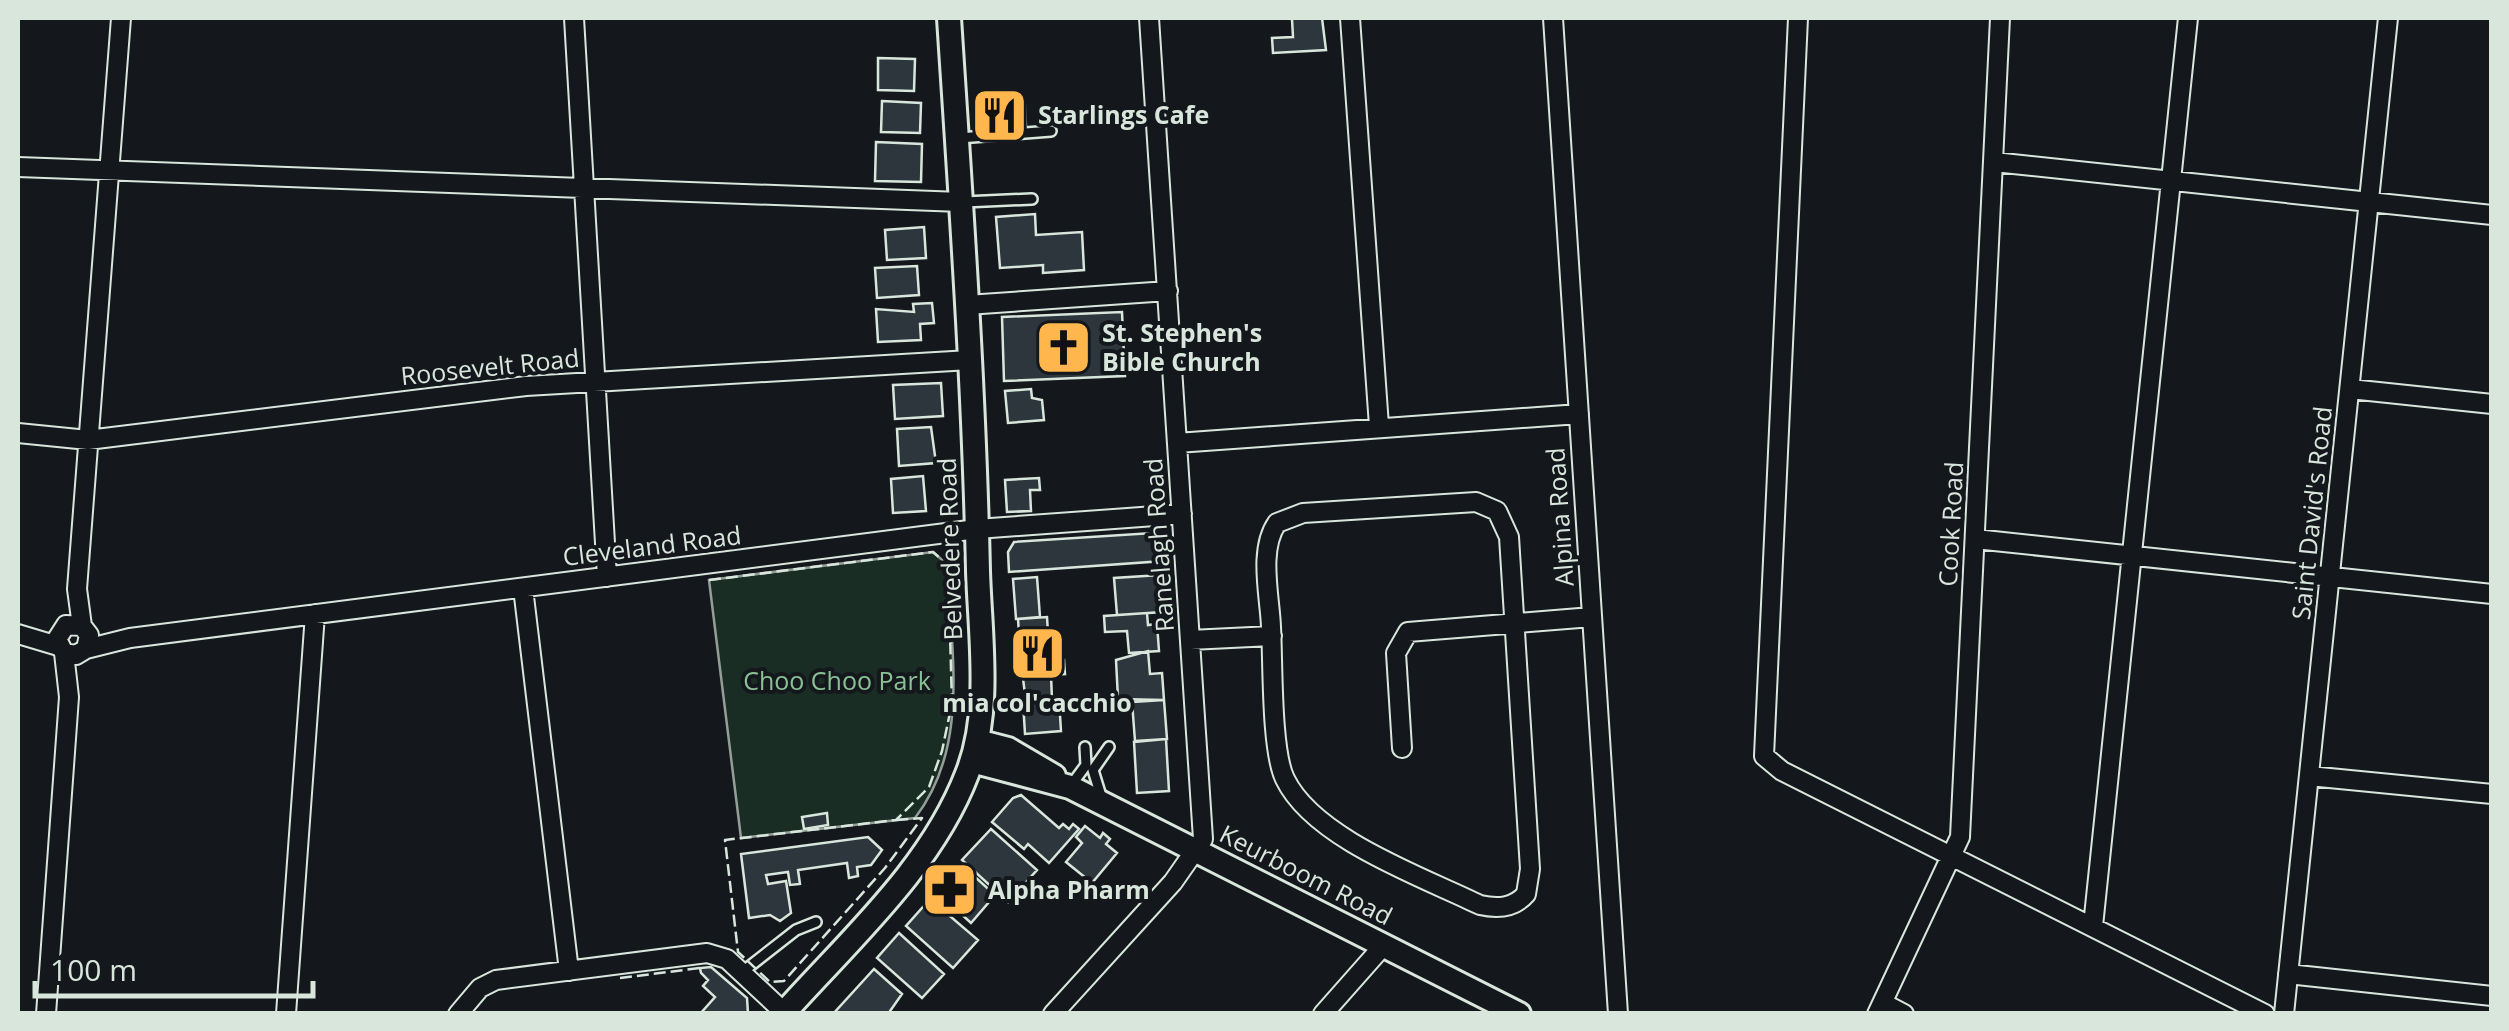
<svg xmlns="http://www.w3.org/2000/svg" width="2509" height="1031" viewBox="0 0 2509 1031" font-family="'Open Sans',sans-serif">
<rect width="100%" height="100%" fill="#14181c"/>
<path fill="#1a2d24" stroke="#939e99" stroke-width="2.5" d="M933,552L948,565C950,652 971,745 915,818L741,838L709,580Z"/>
<path fill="#2c363c" stroke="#d8e6dc" stroke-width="2.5" d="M1280,18H1322L1326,50L1273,53L1272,38L1293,37L1292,19Z
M878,58L915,59L914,91L878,90Z
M1017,99V106L1025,105L1026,126L985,129L984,101Z
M882,101L921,103L920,133L881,132Z
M876,142L922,144L921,182L875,181Z
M1035,214L1036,235L1082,232L1084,270L1043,273V265L1000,268L996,217Z
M924,227L926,258L887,260L885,230Z
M917,266L919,295L877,298L875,268Z
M932,303L934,323L920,324L921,340L878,342L876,309L914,312L913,304Z
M1122,312L1125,376L1004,381L1002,317Z
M941,383L943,416L895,419L893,385Z
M1031,389L1032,398L1042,400L1044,420L1008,423L1005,391Z
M931,427L936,463L899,466L897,429Z
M923,476L926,511L893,513L891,479Z
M1039,478L1040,490H1030L1031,511L1007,512L1005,480Z
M1153,533L1161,539L1163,561L1009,572L1008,552L1014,542Z
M1160,575L1163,612L1117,615L1114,578Z
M1037,577L1040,617L1016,619L1013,579Z
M1147,613L1148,625L1157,624L1159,651L1129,653L1127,631L1105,632L1104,616Z
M1047,617L1049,649H1056L1057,661L1021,663L1018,619Z
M1148,651L1150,674L1162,673L1164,700L1118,699L1116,660Z
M1064,660L1065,674L1051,675L1052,700L1026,702L1021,663Z
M1059,699L1061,731L1025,734L1023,702Z
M1164,700L1167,739L1135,741L1132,702Z
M1166,739L1169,791L1137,793L1134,742Z
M1021,795L1059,828L1063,824L1069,829L1073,824L1079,829L1049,863L1028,844L1024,849L992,822L1013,798Z
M827,813L828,825L804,829L802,817Z
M1085,826L1100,838L1103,833L1110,839L1106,844L1117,853L1092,883L1066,862L1082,843L1076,837Z
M991,829L1037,870L1008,902L962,860Z
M868,837L882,850L871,865L857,867L858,876L849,878L847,863L798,870L800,884L790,885L788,872L766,875L768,884L786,881L791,913L780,921L770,915L749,918L741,854Z
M962,865L995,895L971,923L937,892Z
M930,899L978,940L953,968L906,926Z
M899,933L944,974L922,998L877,958Z
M711,967L747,998L748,1014H700L715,997L703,986L708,980L701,973L700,968Z
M874,969L902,994L888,1014H833Z"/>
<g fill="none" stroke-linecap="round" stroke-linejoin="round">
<defs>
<path id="service" d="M959,138L1051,131
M964,202L1032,199
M1072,784L1086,765L1085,747
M1101,796L1093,770L1109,747
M741,973L796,930L816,922"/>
<path id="minor" d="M574,18L607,577
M1350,18L1379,426
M1553,18L1618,1014
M1798,18L1764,756L1782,771L2265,1014
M1994,162L2492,215
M18,167L961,202
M967,305L1168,291
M2350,389L2492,404
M18,433L88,440L526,386L970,360
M1177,443L1579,414
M1476,502L1497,511L1509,537L1530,869L1526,894C1514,908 1498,909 1480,905C1423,877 1314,839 1285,779C1271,751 1273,662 1271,627C1270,597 1258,550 1277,523L1303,513Z
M1975,539L2492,594
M523,588L569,971
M82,626L77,589L121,18
M18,634L58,646
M1190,640L1272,636
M86,649L130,638L977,529L1182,514
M1402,748L1396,653L1408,632L1592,617
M2309,776L2492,794
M2093,926L2188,18
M2288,974L2492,996
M1883,1003L1904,1014
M46,1014L69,697L64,653L57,639L66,625L82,626L89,635L86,649L76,655L64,653
M286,1014L315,614
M458,1014L480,988L496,980L707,953L727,959L786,1014
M1053,1014L1173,882L1203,839L1149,18
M1323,1014L1384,945
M1877,1014L1960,837L2000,18
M2284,1014L2388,18"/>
<path id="secondary" d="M977,741L1008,749L1054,776
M972,761L1070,787L1519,1014
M783,1014C849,940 931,868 967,774C992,712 980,636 978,571C974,386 961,202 949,18"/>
</defs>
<use href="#service" stroke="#d8e6dc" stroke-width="14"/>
<use href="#minor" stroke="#d8e6dc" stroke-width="22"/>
<use href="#secondary" stroke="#d8e6dc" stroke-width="28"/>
<use href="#service" stroke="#14181c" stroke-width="9"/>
<use href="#minor" stroke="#14181c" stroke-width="18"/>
<use href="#secondary" stroke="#14181c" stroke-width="22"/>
<path stroke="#d8e6dc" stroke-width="2.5" stroke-dasharray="12 5" stroke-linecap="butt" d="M709,580L933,552L948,565L952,703L942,751L929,787L896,820L725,840L738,952L770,982L784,981L885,868L922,818L896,820
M620,978L700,968"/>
</g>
<defs>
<symbol id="restaurant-square" viewBox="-11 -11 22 22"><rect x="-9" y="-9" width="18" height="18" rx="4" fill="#ffb74d" stroke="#14181c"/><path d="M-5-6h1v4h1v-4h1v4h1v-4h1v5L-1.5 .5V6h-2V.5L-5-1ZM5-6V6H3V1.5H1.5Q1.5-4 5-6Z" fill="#111"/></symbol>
<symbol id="church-square" viewBox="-11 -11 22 22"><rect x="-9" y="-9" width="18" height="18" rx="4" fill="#ffb74d" stroke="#14181c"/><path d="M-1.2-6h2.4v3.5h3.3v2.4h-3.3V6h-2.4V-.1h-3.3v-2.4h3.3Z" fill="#111"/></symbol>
<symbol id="pharmacy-square" viewBox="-11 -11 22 22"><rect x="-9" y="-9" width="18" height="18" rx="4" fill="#ffb74d" stroke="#14181c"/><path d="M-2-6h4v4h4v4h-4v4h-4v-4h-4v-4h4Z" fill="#111"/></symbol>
</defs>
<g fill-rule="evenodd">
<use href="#restaurant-square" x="968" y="84" width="63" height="63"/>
<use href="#church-square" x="1032" y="316" width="63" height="63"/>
<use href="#restaurant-square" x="1006" y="622" width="63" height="63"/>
<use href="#pharmacy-square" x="918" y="858" width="63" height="63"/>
</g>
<g text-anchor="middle" stroke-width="8" stroke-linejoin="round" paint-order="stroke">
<g font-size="25" font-weight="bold" fill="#d8e6dc" stroke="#14181c" text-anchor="start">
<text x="1038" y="124">Starlings Cafe</text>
<text x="1102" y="342">St. Stephen's<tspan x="1102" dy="29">Bible Church</tspan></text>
<text x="1037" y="712" text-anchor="middle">mia col'cacchio</text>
<text x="988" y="899">Alpha Pharm</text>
</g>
<g font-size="25" fill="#d8e6dc" stroke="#14181c">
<text transform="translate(490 367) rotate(-6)" y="9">Roosevelt Road</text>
<text transform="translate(2312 513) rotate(-84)" y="9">Saint David's Road</text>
<text transform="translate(1560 517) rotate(-94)" y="9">Alpina Road</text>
<text transform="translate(1951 524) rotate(-87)" y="9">Cook Road</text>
<text transform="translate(1159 545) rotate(-94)" y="9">Ranelagh Road</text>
<text transform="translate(652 546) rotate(-7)" y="9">Cleveland Road</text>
<text transform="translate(950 549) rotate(-92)" y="9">Belvedere Road</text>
<text transform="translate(1306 875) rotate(27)" y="9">Keurboom Road</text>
</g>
<g font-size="25" fill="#8ac095" stroke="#14181c">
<text x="837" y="690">Choo Choo Park</text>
</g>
</g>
<rect width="2509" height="1031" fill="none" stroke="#d8e6dc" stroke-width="40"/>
<path d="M35 981v15h278v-15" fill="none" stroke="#d8e6dc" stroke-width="5"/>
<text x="50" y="981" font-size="30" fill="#d8e6dc" stroke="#14181c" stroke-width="8" paint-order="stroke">100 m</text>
</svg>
